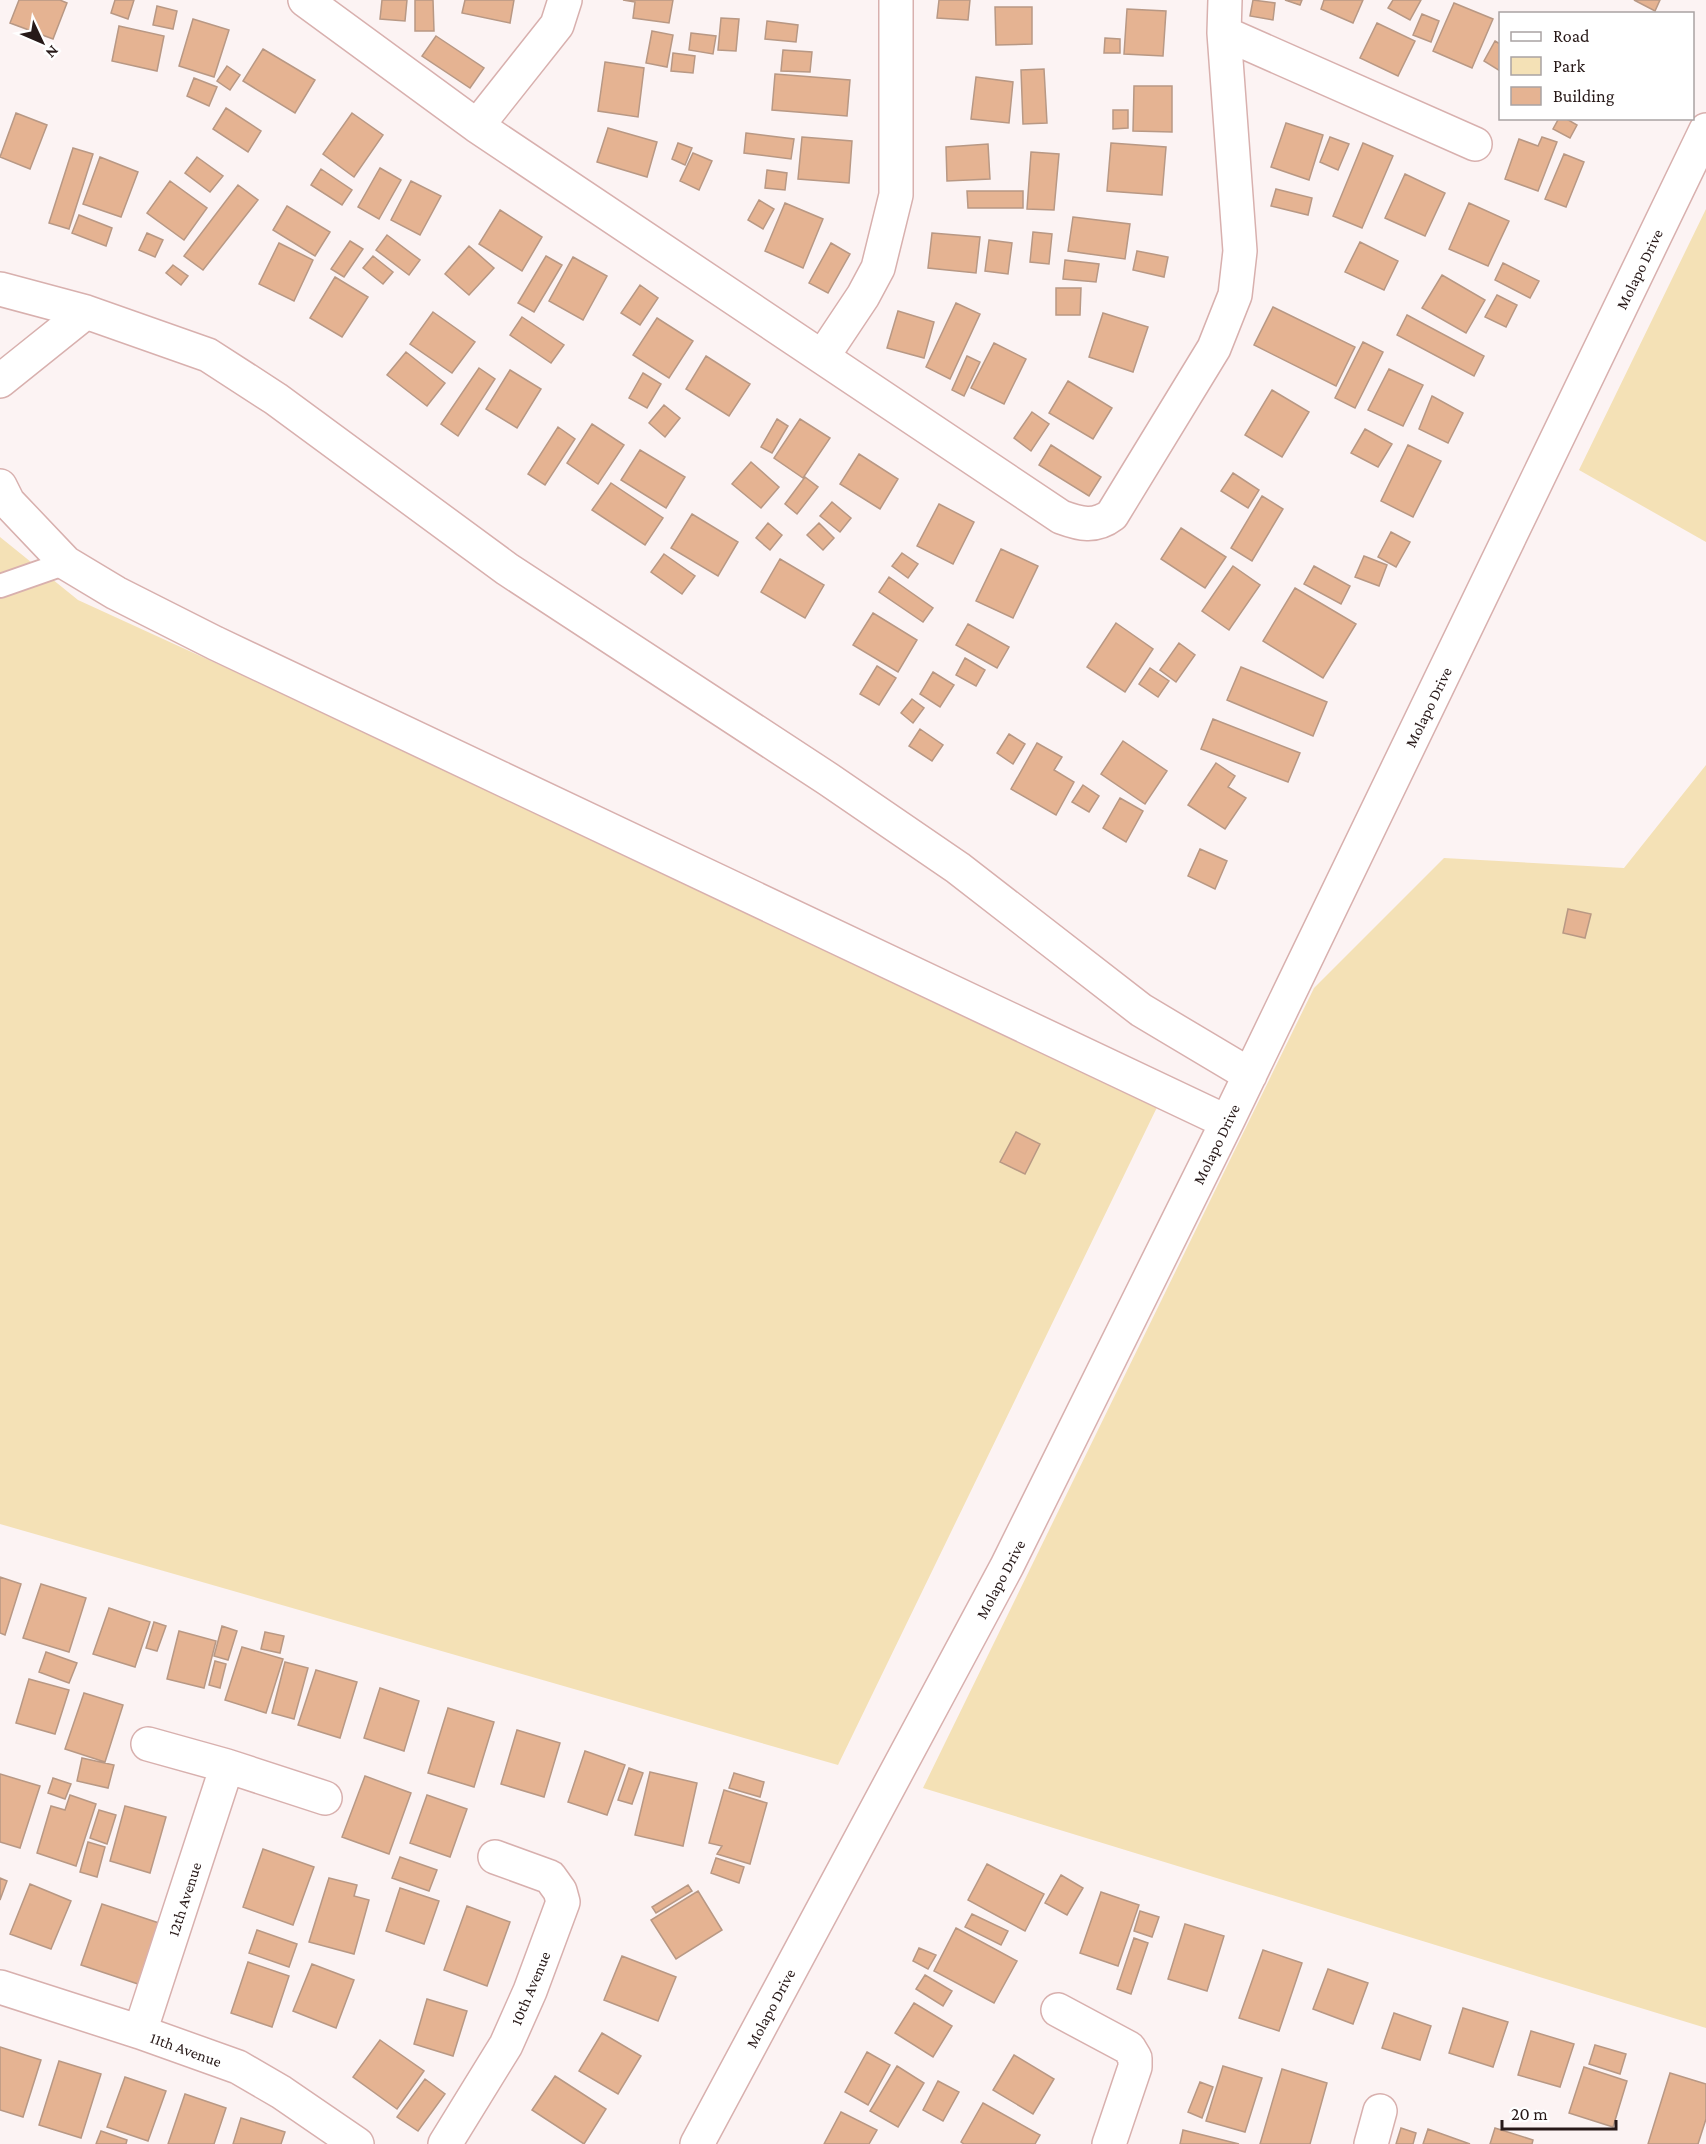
<svg xmlns="http://www.w3.org/2000/svg" width="1706" height="2144" viewBox="0 0 1706 2144" font-family="'Crimson Pro',serif">
<rect width="100%" height="100%" fill="#fcf3f3"/>
<path fill="#f4e1b6" d="M1706,209V542L1579,470Z
M0,537L78,600L1162,1097L838,1765L0,1524Z
M1706,765V2028L923,1788L1314,988L1444,858L1624,868Z"/>
<path fill="#e5b392" stroke="#b89884" stroke-width="1.5" d="M19,0H60L67,3L53,39L10,23Z
M115,0H134L128,19L111,13Z
M382,0H407L405,21L380,19Z
M415,0H433L434,31H415Z
M465,0H514L510,23L462,13Z
M623,0H673L669,23L633,18L635,2Z
M939,0H970L968,20L937,18Z
M1253,0L1275,3L1273,20L1250,16Z
M1285,0H1302L1300,5Z
M1324,0H1363L1353,23L1321,9Z
M1393,0H1421L1410,20L1388,8Z
M1634,0H1660L1655,11Z
M1454,3L1493,19L1472,68L1433,51Z
M157,6L177,11L173,29L153,25Z
M995,7H1032V44L996,45Z
M1127,9L1166,11L1163,56L1124,54Z
M1422,14L1439,21L1431,42L1413,35Z
M721,18L739,19L736,51L718,50Z
M193,19L229,30L214,77L179,66Z
M767,21L798,25L796,42L765,39Z
M1377,23L1415,41L1398,76L1360,58Z
M119,26L164,36L157,71L112,61Z
M652,31L673,35L667,67L646,63Z
M691,33L716,36L713,54L689,50Z
M436,36L484,68L470,88L422,56Z
M1105,38L1120,39V53H1104Z
M1495,41L1500,44V71L1484,61Z
M263,49L315,80L295,113L243,81Z
M783,50L812,52L810,72L781,71Z
M673,53L695,56L693,73L671,71Z
M605,62L644,68L638,117L598,111Z
M227,66L240,75L230,90L217,81Z
M1044,69L1047,123L1023,124L1021,70Z
M775,74L850,80L847,116L772,110Z
M976,77L1013,82L1009,123L971,119Z
M194,78L217,87L209,106L187,96Z
M1134,86H1172V132L1133,131Z
M226,108L261,131L248,152L213,129Z
M1113,110H1128V128L1113,129Z
M16,113L47,125L30,169L0,157Z
M352,113L383,135L354,177L323,154Z
M1559,118H1565L1577,125L1570,138L1553,129Z
M1286,123L1323,135L1309,180L1271,167Z
M608,128L657,142L647,177L597,162Z
M746,133L794,139L791,159L744,153Z
M802,137L852,141L849,183L798,179Z
M1330,137L1349,144L1338,170L1320,162Z
M1542,137L1557,142L1538,191L1505,179L1519,139L1538,146Z
M678,143L692,148L685,165L672,159Z
M1111,143L1166,147L1162,195L1107,191Z
M1363,143L1393,156L1362,228L1333,216Z
M988,144L990,179L947,181L946,147Z
M73,148L93,154L69,229L49,223Z
M1031,152L1059,154L1054,210L1027,209Z
M693,153L712,161L699,190L680,181Z
M1564,154L1584,162L1566,207L1545,199Z
M100,157L138,172L121,217L83,204Z
M197,157L223,176L210,192L185,173Z
M380,168L401,180L379,219L358,207Z
M321,169L352,190L342,205L311,185Z
M767,170L787,173L785,190L765,188Z
M1405,174L1445,193L1425,236L1385,218Z
M170,181L207,208L184,240L147,213Z
M411,181L441,196L420,235L391,220Z
M238,185L258,200L203,270L184,256Z
M1276,189L1312,198L1308,215L1271,206Z
M967,191H1023V208H968Z
M759,200L774,209L763,229L748,220Z
M785,203L823,219L803,268L765,251Z
M1469,203L1509,221L1488,266L1449,249Z
M287,206L330,232L315,256L273,230Z
M500,210L542,237L522,271L479,244Z
M79,215L112,228L106,246L72,233Z
M1073,217L1130,224L1125,259L1068,251Z
M1033,232L1052,234L1049,264L1030,262Z
M147,233L163,240L155,257L139,250Z
M932,233L980,237L976,273L928,268Z
M387,235L420,260L409,275L376,250Z
M989,240L1012,243L1008,274L985,271Z
M350,241L363,249L344,277L331,269Z
M1360,242L1398,261L1384,290L1345,272Z
M279,243L313,260L294,301L259,284Z
M831,243L850,254L828,293L809,283Z
M469,246L494,268L469,295L445,274Z
M1137,251L1168,257L1164,277L1133,270Z
M373,256L393,272L383,284L363,268Z
M546,256L562,265L534,312L518,303Z
M573,257L607,276L583,320L549,301Z
M1065,260L1099,264L1096,282L1063,279Z
M1503,263L1539,281L1530,298L1495,280Z
M173,265L188,276L181,285L166,273Z
M1442,275L1485,300L1466,333L1422,308Z
M335,277L368,297L342,337L310,318Z
M640,285L658,298L640,325L621,313Z
M1056,288H1081L1080,315H1056Z
M1497,295L1517,305L1506,327L1485,317Z
M956,303L980,314L950,379L926,367Z
M1273,307L1355,347L1336,386L1254,345Z
M898,311L934,322L924,358L887,348Z
M433,312L475,342L452,373L410,344Z
M1103,313L1148,327L1133,372L1089,357Z
M1407,315L1484,356L1474,376L1397,335Z
M522,317L564,345L551,363L510,335Z
M657,318L693,341L669,378L633,355Z
M1363,342L1383,352L1355,408L1335,398Z
M994,343L1026,359L1004,404L971,388Z
M406,352L445,383L427,406L387,375Z
M706,356L750,384L729,416L686,389Z
M967,356L980,362L964,396L952,390Z
M479,368L495,379L458,436L441,424Z
M1389,369L1423,385L1403,426L1368,410Z
M510,370L541,389L517,428L486,409Z
M643,373L661,384L647,408L629,398Z
M1068,381L1112,408L1093,439L1049,413Z
M1272,390L1309,412L1282,457L1245,435Z
M1432,396L1463,413L1448,443L1419,429Z
M664,405L680,418L665,437L649,423Z
M1032,412L1049,424L1031,451L1014,438Z
M777,419L788,426L772,453L761,447Z
M800,419L830,438L803,478L774,458Z
M592,424L624,445L598,484L567,463Z
M558,427L575,439L545,485L528,474Z
M1365,429L1392,444L1378,467L1351,453Z
M1051,445L1101,477L1089,496L1039,465Z
M1408,445L1441,461L1413,517L1381,501Z
M640,450L685,477L666,508L621,480Z
M859,454L898,479L880,509L840,484Z
M751,462L779,487L761,508L732,484Z
M1233,473L1259,490L1248,508L1221,491Z
M805,477L818,487L797,514L785,504Z
M611,483L663,518L645,545L592,510Z
M1262,496L1283,509L1252,561L1231,548Z
M832,502L851,518L840,532L820,516Z
M939,504L974,522L953,564L917,546Z
M692,514L738,542L718,576L671,548Z
M768,523L782,535L770,550L756,538Z
M819,523L834,538L823,550L807,535Z
M1181,528L1226,557L1205,588L1161,559Z
M1391,532L1410,542L1396,567L1378,557Z
M1001,549L1038,566L1013,618L976,601Z
M902,553L918,564L908,578L892,566Z
M664,554L695,576L682,594L651,572Z
M1364,556L1387,565L1379,586L1355,577Z
M780,559L824,585L805,618L761,592Z
M1233,566L1260,585L1229,630L1202,611Z
M1314,566L1350,586L1341,604L1304,584Z
M889,577L933,608L923,622L879,592Z
M1295,588L1356,624L1323,678L1263,641Z
M873,613L917,640L898,672L853,645Z
M1116,623L1153,649L1125,692L1087,667Z
M968,624L1009,647L997,668L956,645Z
M1179,643L1195,655L1176,682L1160,670Z
M965,658L985,670L976,686L956,675Z
M877,666L896,678L879,705L860,694Z
M1241,667L1327,702L1313,736L1227,700Z
M1150,668L1169,681L1158,697L1139,684Z
M933,672L954,685L940,707L920,694Z
M912,699L924,708L913,723L901,713Z
M1213,719L1300,753L1288,782L1201,749Z
M920,729L943,745L932,761L909,746Z
M1009,734L1025,744L1013,764L997,753Z
M1123,741L1167,771L1145,804L1101,774Z
M1037,743L1062,757L1054,770L1074,782L1056,815L1011,789Z
M1216,763L1235,776L1228,787L1246,798L1225,829L1188,805Z
M1083,785L1099,796L1089,812L1072,802Z
M1120,798L1143,811L1126,842L1103,828Z
M1200,849L1227,861L1215,889L1188,876Z
M1568,909L1591,914L1585,938L1563,933Z
M1016,1132L1040,1144L1025,1174L1000,1162Z
M0,1577L21,1584L5,1635L0,1633Z
M41,1584L86,1598L69,1652L23,1638Z
M109,1608L150,1622L135,1667L93,1654Z
M154,1622L166,1626L157,1651L146,1648Z
M222,1626L237,1631L228,1660L214,1656Z
M179,1631L216,1641L204,1688L167,1679Z
M265,1632L284,1636L280,1653L261,1649Z
M242,1647L283,1659L266,1713L225,1700Z
M46,1652L77,1663L69,1683L39,1672Z
M215,1661L226,1664L220,1688L209,1685Z
M285,1662L308,1668L294,1719L272,1713Z
M316,1670L357,1682L340,1738L298,1725Z
M29,1679L69,1690L55,1734L16,1723Z
M380,1688L419,1701L404,1751L364,1738Z
M84,1693L123,1705L105,1762L65,1749Z
M448,1708L494,1722L474,1787L428,1773Z
M517,1730L560,1743L544,1797L501,1784Z
M585,1751L625,1765L607,1815L568,1802Z
M82,1758L114,1765L108,1788L77,1781Z
M629,1768L643,1773L632,1804L618,1800Z
M650,1772L697,1783L683,1846L635,1835Z
M734,1773L764,1782L760,1797L729,1788Z
M0,1774L40,1786L20,1848L0,1842Z
M365,1776L411,1793L389,1854L342,1837Z
M53,1778L71,1784L65,1799L48,1793Z
M724,1790L767,1803L750,1864L717,1854L722,1846L709,1843Z
M70,1795L96,1804L76,1866L37,1853L51,1806L65,1810Z
M427,1795L467,1809L450,1857L410,1843Z
M125,1806L166,1817L150,1873L110,1861Z
M99,1810L116,1815L107,1844L90,1838Z
M88,1842L105,1847L97,1877L80,1872Z
M263,1849L314,1867L293,1925L243,1907Z
M400,1857L437,1870L429,1891L392,1878Z
M716,1858L744,1867L739,1883L711,1873Z
M987,1864L1044,1894L1025,1931L968,1900Z
M1061,1875L1083,1888L1067,1915L1045,1903Z
M0,1878L7,1881L0,1900Z
M329,1878L357,1885L354,1896L369,1900L354,1954L309,1942Z
M30,1884L71,1901L51,1949L10,1934Z
M688,1885L692,1891L656,1913L652,1907Z
M400,1888L439,1901L424,1944L386,1931Z
M698,1891L722,1930L676,1959L651,1920Z
M1101,1892L1139,1905L1118,1966L1080,1953Z
M102,1904L165,1925L144,1986L81,1965Z
M467,1906L510,1922L487,1986L444,1970Z
M1140,1911L1159,1917L1152,1937L1134,1931Z
M972,1914L1008,1931L1001,1945L965,1927Z
M1185,1924L1224,1936L1207,1991L1168,1979Z
M956,1928L1017,1961L994,2003L934,1971Z
M257,1930L297,1944L289,1967L249,1953Z
M1134,1938L1148,1943L1131,1994L1117,1989Z
M919,1948L936,1955L928,1969L913,1961Z
M1263,1950L1302,1963L1279,2031L1239,2018Z
M622,1956L676,1977L658,2021L604,2000Z
M248,1962L289,1976L272,2027L231,2013Z
M312,1964L354,1980L336,2028L293,2011Z
M1328,1969L1368,1983L1353,2024L1313,2009Z
M925,1975L952,1991L943,2006L916,1989Z
M427,1999L467,2011L453,2056L414,2044Z
M914,2003L952,2026L933,2057L895,2033Z
M1463,2008L1508,2022L1493,2067L1449,2053Z
M1394,2013L1431,2026L1420,2060L1382,2048Z
M1531,2031L1574,2044L1560,2087L1518,2075Z
M602,2033L641,2056L618,2094L579,2071Z
M380,2040L424,2071L397,2109L353,2077Z
M1595,2045L1626,2054L1620,2074L1589,2064Z
M0,2047L41,2060L23,2117L0,2110Z
M867,2052L890,2065L868,2105L845,2092Z
M1014,2055L1054,2079L1033,2114L993,2090Z
M59,2061L101,2074L81,2138L39,2125Z
M897,2066L924,2083L898,2127L870,2111Z
M1223,2066L1262,2078L1245,2132L1206,2121Z
M1584,2067L1627,2081L1613,2127L1569,2113Z
M1282,2069L1327,2083L1310,2144H1260Z
M1670,2073L1706,2084V2119L1698,2144H1648Z
M555,2076L606,2109L584,2144L532,2110Z
M125,2077L166,2091L148,2141L107,2127Z
M425,2079L445,2094L418,2131L397,2117Z
M938,2081L959,2092L943,2121L923,2110Z
M1200,2082L1213,2087L1202,2118L1188,2112Z
M185,2094L226,2108L214,2144H168Z
M983,2103L1040,2135L1035,2144H964L961,2142Z
M841,2112L877,2130L869,2144H824Z
M241,2118L285,2132L281,2144H233Z
M1401,2128L1416,2133L1413,2144H1396Z
M1495,2128L1533,2140L1532,2144H1490Z
M1428,2129L1470,2144H1423Z
M1183,2130L1239,2144H1180Z
M101,2131L127,2140L126,2144H96Z"/>
<g fill="none" stroke-linecap="round" stroke-linejoin="round">
<defs>
<path id="lane" d="M0,586L66,563"/>
<path id="street" d="M305,0L477,126L1061,517C1080,524 1095,528 1112,515L1214,348L1235,295L1240,251L1224,33L1225,0
M1224,33L1475,144
M477,126L557,25L565,0
M0,289L86,312L208,355L276,399L507,569L828,779L958,868L1141,1010L1250,1075
M823,356L863,296L878,268L896,195V0
M0,381L86,312
M0,486L8,502L66,563L116,593L215,643L1227,1122
M148,1744L227,1766L325,1798
M0,1987L140,2032L238,2067L281,2092L357,2144
M1058,2010L1129,2048L1135,2058V2067L1109,2144
M140,2032L227,1766
M445,2144L506,2045L530,1991L563,1902L560,1891L550,1877L495,1857
M697,2144L1007,1566L1227,1122L1706,130
M1371,2144L1380,2111"/>
</defs>
<use href="#lane" stroke="#d8b0ae" stroke-width="26"/>
<use href="#street" stroke="#d8b0ae" stroke-width="36"/>
<use href="#lane" stroke="#fff" stroke-width="22"/>
<use href="#street" stroke="#fff" stroke-width="33"/>
</g>
<g text-anchor="middle" stroke-width="4.5" stroke-linejoin="round" paint-order="stroke">
<g font-size="16" fill="#271918" stroke="#fff">
<text transform="translate(1639 269) rotate(-64)" y="6">Molapo Drive</text>
<text transform="translate(1428 707) rotate(-64)" y="6">Molapo Drive</text>
<text transform="translate(1216 1144) rotate(-64)" y="6">Molapo Drive</text>
<text transform="translate(1000 1579) rotate(-62)" y="6">Molapo Drive</text>
<text transform="translate(184 1899) rotate(-72)" y="6">12th Avenue</text>
<text transform="translate(530 1988) rotate(-67)" y="6">10th Avenue</text>
<text transform="translate(770 2008) rotate(-62)" y="6">Molapo Drive</text>
<text transform="translate(186 2049) rotate(20)" y="6">11th Avenue</text>
</g>
</g>
<rect x="1499" y="12" width="195" height="108" fill="#ffffff" stroke="#a9a3a3" stroke-width="1.5"/>
<rect x="1511" y="32" width="30" height="9" fill="#ffffff" stroke="#a9a3a3" stroke-width="1.5"/>
<text x="1553" y="42" font-size="18" fill="#271918">Road</text>
<rect x="1511" y="57" width="30" height="18" fill="#f4e1b6" stroke="#a9a3a3" stroke-width="1.5"/>
<text x="1553" y="72" font-size="18" fill="#271918">Park</text>
<rect x="1511" y="87" width="30" height="18" fill="#e5b392" stroke="#a9a3a3" stroke-width="1.5"/>
<text x="1553" y="102" font-size="18" fill="#271918">Building</text>
<g transform="translate(42 42) rotate(134)" stroke="#ffffff" stroke-width="4.5" paint-order="stroke">
<path d="M0-4.5L10 22L0 15L-10 22Z" fill="#271918"/>
<text y="-9" font-size="16" font-weight="bold" text-anchor="middle" fill="#271918">N</text>
</g>
<path d="M1502 2120v9h114v-9" fill="none" stroke="#271918" stroke-width="3"/>
<text x="1511" y="2120" font-size="18" fill="#271918" stroke="#ffffff" stroke-width="4.5" paint-order="stroke">20 m</text>
</svg>
